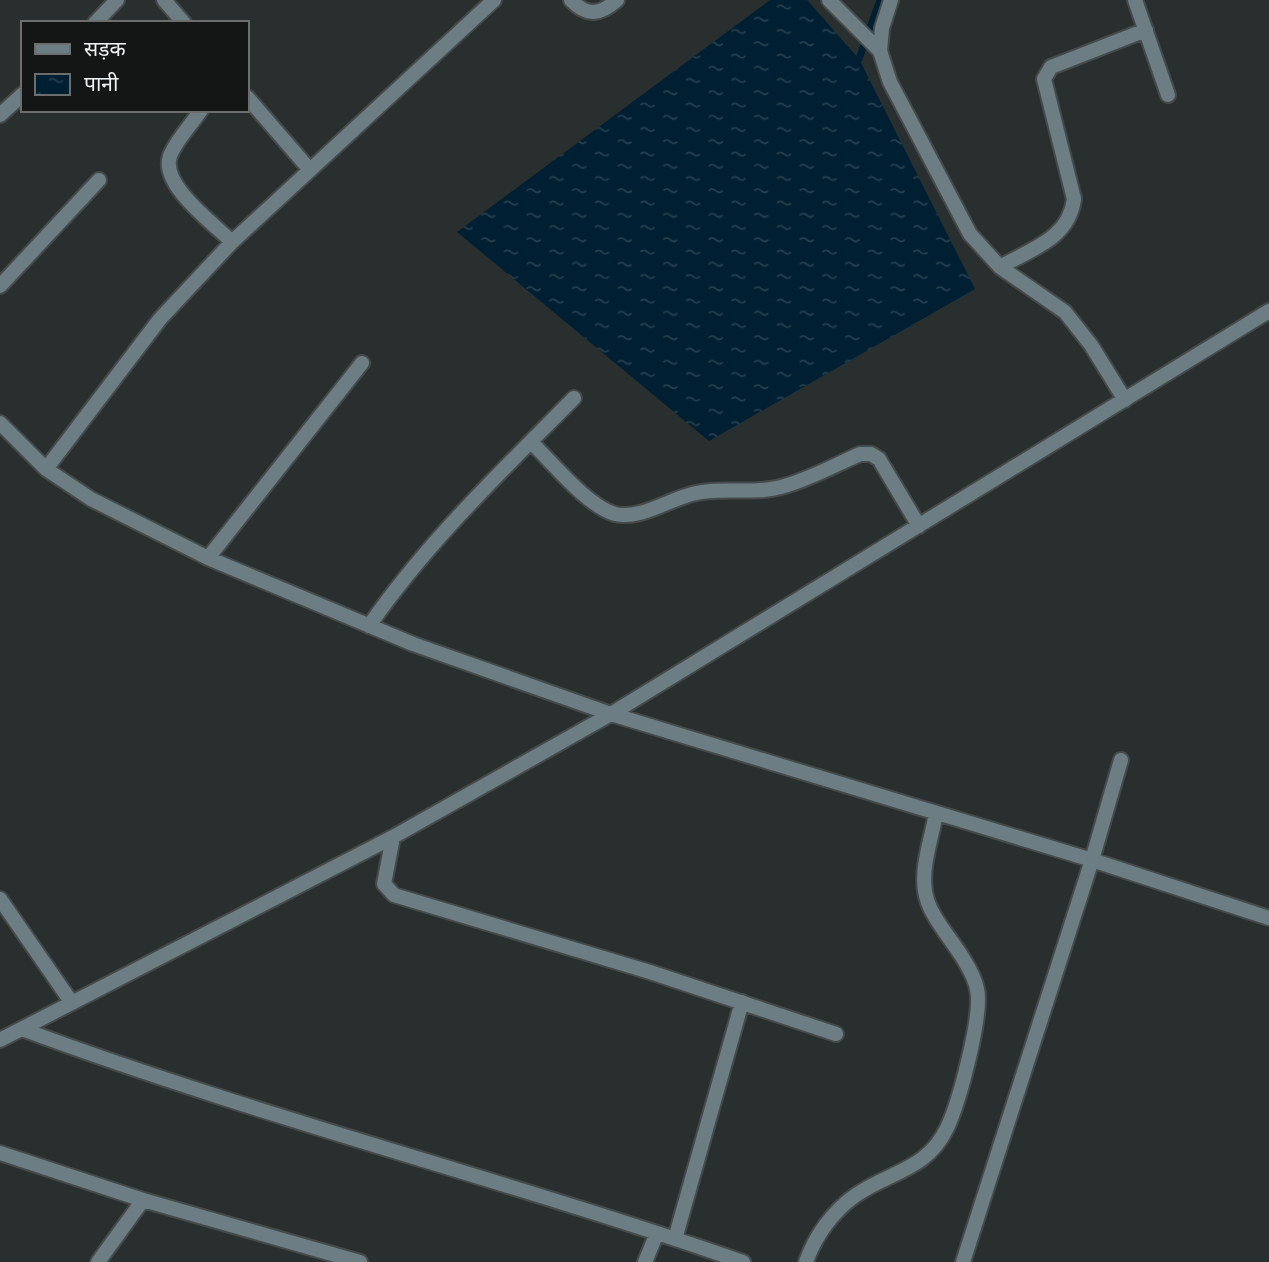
<svg xmlns="http://www.w3.org/2000/svg" width="1269" height="1262" viewBox="0 0 1269 1262" font-family="'PT Sans Narrow','Noto Sans Devanagari',sans-serif">
<defs>
<pattern id="water-ripples" width="26" height="14" patternUnits="userSpaceOnUse" patternTransform="scale(1.75)"><rect width="26" height="14" fill="#001f32"/><path d="M2 4q2-2 4 0t4 0M15 11q2-2 4 0t4 0" fill="none" stroke="#264050"/></pattern>
</defs>
<rect width="100%" height="100%" fill="#292f2f"/>
<path fill="url(#water-ripples)" d="M770,0H807L859,59L975,289L709,441L457,232Z"/>
<g fill="none" stroke-linecap="round" stroke-linejoin="round">
<path stroke="#001f32" stroke-width="7" d="M859,59L880,0"/>
<defs>
<path id="street" d="M164,0L184,23
M571,0C587,17 600,15 617,0
M829,0L880,51
M891,0L882,28L880,51L890,82L970,234L1000,267L1065,312L1091,345L1125,400
M1135,0L1168,95
M95,23L117,0
M247,97L310,170
M201,110C192,124 176,140 170,156C160,185 213,223 232,242
M0,115L23,94
M1000,267C1031,249 1069,239 1074,199L1044,79L1051,67L1146,30
M0,286L99,180
M0,423L46,469L91,499L208,558L413,644L611,714L1092,860L1121,760
M531,442C552,462 587,506 615,514C640,520 668,500 692,494C721,486 751,495 781,487C808,480 835,465 860,454H871L879,459L919,526
M46,469L160,319L232,242L494,0
M208,558L362,363
M369,626C428,541 502,471 574,398
M393,837L384,884L394,895L650,972L836,1034
M0,899L72,1003
M22,1029C259,1117 504,1179 743,1262
M0,1040L393,837L611,714L1269,311
M0,1153L143,1200L360,1262
M675,1239L742,1002
M98,1262L143,1200
M645,1262L657,1233
M806,1262C815,1236 833,1211 856,1195C891,1171 927,1170 947,1128C959,1103 983,1014 977,989C975,979 969,968 964,960C952,939 928,915 925,891C921,866 932,837 936,813
M963,1262L1092,860L1269,918"/>
</defs>
<use href="#street" stroke="#454a4a" stroke-width="18"/>
<use href="#street" stroke="#6c7e84" stroke-width="14"/>
</g>
<rect x="21" y="21" width="228" height="91" fill="#141616" stroke="#6c6e6e" stroke-width="2"/>
<rect x="35" y="44" width="35" height="10" fill="#6c7e84" stroke="#6c6e6e" stroke-width="2"/>
<text x="84" y="56" font-size="21" fill="#eff3f3">सड़क</text>
<rect x="35" y="74" width="35" height="21" fill="url(#water-ripples)" stroke="#6c6e6e" stroke-width="2"/>
<text x="84" y="91" font-size="21" fill="#eff3f3">पानी</text>
</svg>
